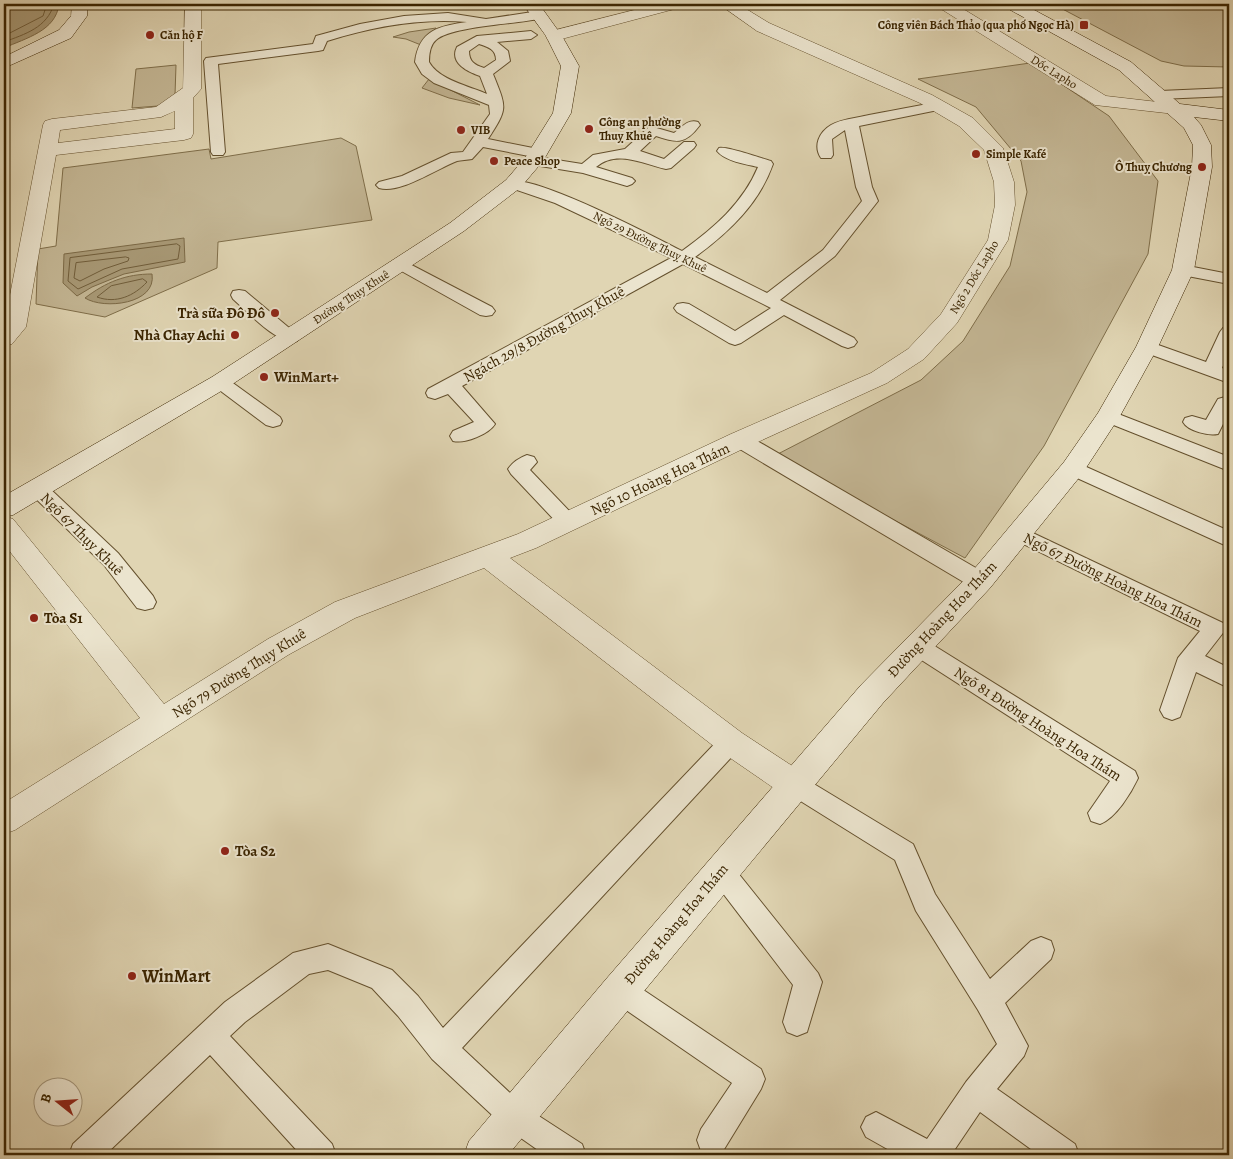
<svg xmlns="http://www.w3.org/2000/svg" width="1233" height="1159" viewBox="0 0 1233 1159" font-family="Alegreya,serif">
<rect width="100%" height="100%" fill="#e0d5b3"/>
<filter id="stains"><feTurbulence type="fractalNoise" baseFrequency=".004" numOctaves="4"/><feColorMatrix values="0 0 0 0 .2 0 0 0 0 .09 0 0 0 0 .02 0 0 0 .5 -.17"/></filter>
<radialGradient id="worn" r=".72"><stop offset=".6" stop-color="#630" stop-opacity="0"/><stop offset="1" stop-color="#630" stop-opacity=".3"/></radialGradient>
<path fill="#c4b795" stroke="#7f6e4a" d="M1053,4H1229V67L1184,66L1161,61Z
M436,28L421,45L406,39L393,37L409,32Z
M1030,63L1109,116L1158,181L1148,254L1044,446L965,558L774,456L921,380L963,341L1010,266L1027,192L1021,161L976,107L918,79Z
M176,65L175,95L158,106L132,108L136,69Z
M429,79L480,105L449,98L422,88Z
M341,138L356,146L372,220L218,242L217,268L105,317L36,304L38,249L56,246L63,168L209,149L211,159Z"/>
<path fill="#a89976" stroke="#7c6a47" d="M4,4H59C56,31 26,38 4,48Z
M184,238L185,262L124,274L92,287L77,296L63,283L64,254Z
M152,274C157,304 104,310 85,298C106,282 126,274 152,274Z"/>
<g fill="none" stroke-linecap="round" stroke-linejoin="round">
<path stroke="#715e3b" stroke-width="1" d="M4,36L43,16L47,4
M4,42C25,34 47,28 54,4
M177,244L180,246L178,259L122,269L78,289L68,281L70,258Z
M126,257L129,258L128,261L104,269L80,281L74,278L76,263Z
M143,279L147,282C134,296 116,304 97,297L111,286Z"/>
<defs>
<path id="lane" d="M539,11L543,12L545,15L543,18C520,24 451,26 436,40C430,45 429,55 429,62C439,80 469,86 487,94L480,76C468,72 449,63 457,47L477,36L531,31L537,35L531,39L497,42L508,51L510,61L493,74C507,109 508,108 488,139L543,150L545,153L543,156L538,157L582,164L593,155L625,149L648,128L653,127L674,133C682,127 688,119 698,122L700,125C685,145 677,143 656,136L640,151L664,159L684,142H694L696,145L694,148L671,168L666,169C643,164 617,149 596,167L632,178L635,181L632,184L627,186L583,173L528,164L526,161L528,158L534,157L483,147L472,159C467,160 461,160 457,161C436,169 401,194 379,188L376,185L379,182L402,176L451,153L463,152L490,114L489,105L434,83L422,74L415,62C419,30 439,26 467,22C418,18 372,27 327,41L323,50L318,51L218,64L225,152L223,155H213L211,152L204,61L206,58L313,44L316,36L360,24L404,16L448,13L486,19ZM479,44C488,47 496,49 496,60L484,68C475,65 469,62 469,51Z
M1229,88V96L1160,99L1153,95L1160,91Z
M938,102L943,103L945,106L943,109L859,126L872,187L878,201L835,256L780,300L854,338L857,342L854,346L848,348L842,346L784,315L741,343L735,345L729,343L677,312L674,308L677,304L683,303L689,304L735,331L771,308L683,264L462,386L495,424C489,434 465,444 453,441L450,436L453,431L474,422L448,394L435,399L428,397L426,393L428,389L671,258L555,203L508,187L505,184L508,181C534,174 653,236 682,251C714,228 743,203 758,167C745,164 725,161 717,151L719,148C727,146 760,158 771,161L773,164C759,204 729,232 695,257L767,293L823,250L862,201L856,187L845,130L832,139L833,155L831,158H821C813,146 819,132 831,125C841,119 857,118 869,115C892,111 915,106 938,102Z
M402,260L492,307L495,311L492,315L486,316L480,315L396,268L394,265L396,262Z
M1183,265L1229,274V284L1177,274L1175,270L1177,266Z
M239,290L245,291L300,337L297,341C278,346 247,311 233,299L231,295L233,291Z
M1229,327V351L1222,368L1229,371V383L1141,351L1138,347L1141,343L1147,341L1206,362L1220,332L1223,328Z
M220,376L226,378L280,417L282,421L280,425L273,427L266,425L214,386L211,382L214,378Z
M1225,397L1229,398V412L1218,434C1208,436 1188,431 1183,422L1185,418L1192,416L1206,420L1218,399Z
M1108,410L1229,457V471L1101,420L1099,416L1101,412Z
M740,433L747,435L988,575L991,581L988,587L980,589L972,587L733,445L730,440L733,435Z
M527,455L534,457L537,462L530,470L575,517L578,522L575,527L568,529L561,527L511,474L508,469C513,462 519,458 527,455Z
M1073,461L1229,531V547L1066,473L1063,468L1066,463Z
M38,482L45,484L118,553L153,596L156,602L153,608L145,610L137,608L104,565L31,494L28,489L31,484Z
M1018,526L1223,623L1226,629L1205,656L1229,668V688L1196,672L1180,717L1172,720L1164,717L1160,710L1178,658L1200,631L1011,538L1008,533L1011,528Z
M917,637L925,640L1135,771L1138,778C1131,793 1116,818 1100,824L1091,821L1088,813L1110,781L909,652L906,646L909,640Z
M731,732L739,735L743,742L739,749L462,1048L525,1107L582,1144L586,1155H545L505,1127L432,1059L398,1016L372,988L328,970L309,974L245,1022L230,1036L332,1144L336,1155H301L210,1055L105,1155H69L73,1144L225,1002L293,953L328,944L392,970L418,996L443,1028L723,735Z
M795,774L804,778L913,844L935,894L990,979L1031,941L1041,937L1051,941L1054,950L1051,959L1005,1003L1028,1046L1024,1056L997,1089L1075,1144L1079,1155H1039L980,1112L951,1155H898L866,1137L861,1127L866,1117L876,1112L927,1139L966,1082L997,1044L978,1010L916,911L895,860L786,792L783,785L786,778Z
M721,859L730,863L818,973L822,982L807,1032L797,1036L787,1032L783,1022L793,985L712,879L708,871L712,863Z
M620,977L630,981L761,1069L765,1079L761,1089L723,1151L712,1155L701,1151L697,1140L701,1129L732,1083L610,999L606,990L610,981Z"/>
<path id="street" d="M185,4H201V89L193,98V134L191,138L184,140L56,155L26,327L12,344L4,346V326L43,125L45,121L52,119L156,107L183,88ZM175,111V129L58,143L60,130L161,117Z
M658,4H684L682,7L554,41L548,40L546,36L548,32Z
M719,4H738L769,23L932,95L973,118L1003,148L1014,182L1015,205L1008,240L957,323L924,359L887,383L749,446L536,548L510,558L742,733L806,775L811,785L806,795L795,799L784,795L720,751L484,568L355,618L288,655L15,830L4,834V803L140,718L4,544V516L13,519L164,704L268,639L335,602L518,534L731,434L871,373L908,349L941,314L988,240L995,205L994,182L984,150L959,126L920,103L757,31Z
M936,4H955L1106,96L1175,104L1181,105L1184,109L1181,113L1175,114L1095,105L938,7Z"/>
<path id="secondary" d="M72,4H88L87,16L71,38L4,68V57L59,30L71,16Z
M523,4H539L562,36L579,66L571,113L543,161L520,188L464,231L228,387L13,515L4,517V496L212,377L450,223L506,180L525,158L553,113L561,66L546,36Z
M1003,4H1023L1131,62L1180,104L1229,110V121L1194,117L1201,125L1211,145L1212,167L1194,270L1158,347L1120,416L1082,474L990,588L883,703L508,1155H464L469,1141L607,978L861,685L970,574L1064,462L1098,413L1136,347L1172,270L1192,167L1193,145L1184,128L1119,70L1005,7Z"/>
</defs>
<use href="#lane" stroke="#64502d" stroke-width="2"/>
<use href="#street" stroke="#64502d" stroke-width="1"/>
<use href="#secondary" stroke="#3a2400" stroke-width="1"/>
<use href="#lane" fill="#ebe4ce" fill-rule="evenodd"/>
<use href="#street" fill="#ebe4ce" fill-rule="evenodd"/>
<use href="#secondary" fill="#ebe4ce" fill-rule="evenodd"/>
</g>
<g fill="#8f2418" stroke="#ebe4ce" stroke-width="2">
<rect x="1079" y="20" width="10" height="10" rx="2.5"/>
<circle cx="150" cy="35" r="5"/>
<circle cx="589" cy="129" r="5"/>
<circle cx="461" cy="130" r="5"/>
<circle cx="976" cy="154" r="5"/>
<circle cx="494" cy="161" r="5"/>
<circle cx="1202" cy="167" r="5"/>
<circle cx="275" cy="313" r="5"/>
<circle cx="235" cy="335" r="5"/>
<circle cx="264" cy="377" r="5"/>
<circle cx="34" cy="618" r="5"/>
<circle cx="225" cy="851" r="5"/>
<circle cx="132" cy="976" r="5"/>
</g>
<g text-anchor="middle" stroke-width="4" stroke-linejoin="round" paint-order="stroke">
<g font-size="12" font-weight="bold" fill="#3a2400" stroke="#ebe4ce" text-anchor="start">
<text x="1074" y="29" text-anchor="end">Công viên Bách Thảo (qua phố Ngọc Hà)</text>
<text x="160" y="39">Căn hộ F</text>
<text x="599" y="126">Công an phường<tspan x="599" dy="14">Thuỵ Khuê</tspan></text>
<text x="471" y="134">VIB</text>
<text x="986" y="158">Simple Kafé</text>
<text x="504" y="165">Peace Shop</text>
<text x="1192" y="171" text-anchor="end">Ô Thuỵ Chương</text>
</g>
<g font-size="12" fill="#3a2400" stroke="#ebe4ce">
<text transform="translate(1054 72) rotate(32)" y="4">Dốc Lapho</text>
<text transform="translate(650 242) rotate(26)" y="4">Ngõ 29 Đường Thuỵ Khuê</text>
<text transform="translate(974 277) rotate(-59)" y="4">Ngõ 2 Dốc Lapho</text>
<text transform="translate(351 297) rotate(-33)" y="4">Đường Thụy Khuê</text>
</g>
<g font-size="15" font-weight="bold" fill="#3a2400" stroke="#ebe4ce" text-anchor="start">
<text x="265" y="318" text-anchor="end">Trà sữa Đô Đô</text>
<text x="225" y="340" text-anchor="end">Nhà Chay Achi</text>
<text x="274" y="382">WinMart+</text>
<text x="44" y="623">Tòa S1</text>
<text x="235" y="856">Tòa S2</text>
</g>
<g font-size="15" fill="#3a2400" stroke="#ebe4ce">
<text transform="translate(544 334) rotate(-29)" y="5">Ngách 29/8 Đường Thuỵ Khuê</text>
<text transform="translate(660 479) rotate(-25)" y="5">Ngõ 10 Hoàng Hoa Thám</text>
<text transform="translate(82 534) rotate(45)" y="5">Ngõ 67 Thụy Khuê</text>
<text transform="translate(1113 580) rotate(26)" y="5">Ngõ 67 Đường Hoàng Hoa Thám</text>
<text transform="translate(942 619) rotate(-47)" y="5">Đường Hoàng Hoa Thám</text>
<text transform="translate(239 673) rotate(-32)" y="5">Ngõ 79 Đường Thụy Khuê</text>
<text transform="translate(1038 724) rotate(33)" y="5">Ngõ 81 Đường Hoàng Hoa Thám</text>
<text transform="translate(676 924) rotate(-50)" y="5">Đường Hoàng Hoa Thám</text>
</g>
<g font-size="18" font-weight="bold" fill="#3a2400" stroke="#ebe4ce" text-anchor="start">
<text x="142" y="982">WinMart</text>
</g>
</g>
<rect width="1233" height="1159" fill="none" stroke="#e0d5b3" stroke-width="20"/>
<rect x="5" y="5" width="1223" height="1149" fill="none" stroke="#3a2400" stroke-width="2.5"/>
<rect x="10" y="10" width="1213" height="1139" fill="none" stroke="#3a2400"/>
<g transform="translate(58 1102) rotate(287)"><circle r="24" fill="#ebe4ce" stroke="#a4977c"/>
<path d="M0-4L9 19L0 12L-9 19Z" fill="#8f2418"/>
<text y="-8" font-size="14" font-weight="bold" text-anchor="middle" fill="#3a2400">B</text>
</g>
<rect width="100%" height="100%" filter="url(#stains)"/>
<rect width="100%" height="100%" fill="url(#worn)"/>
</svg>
